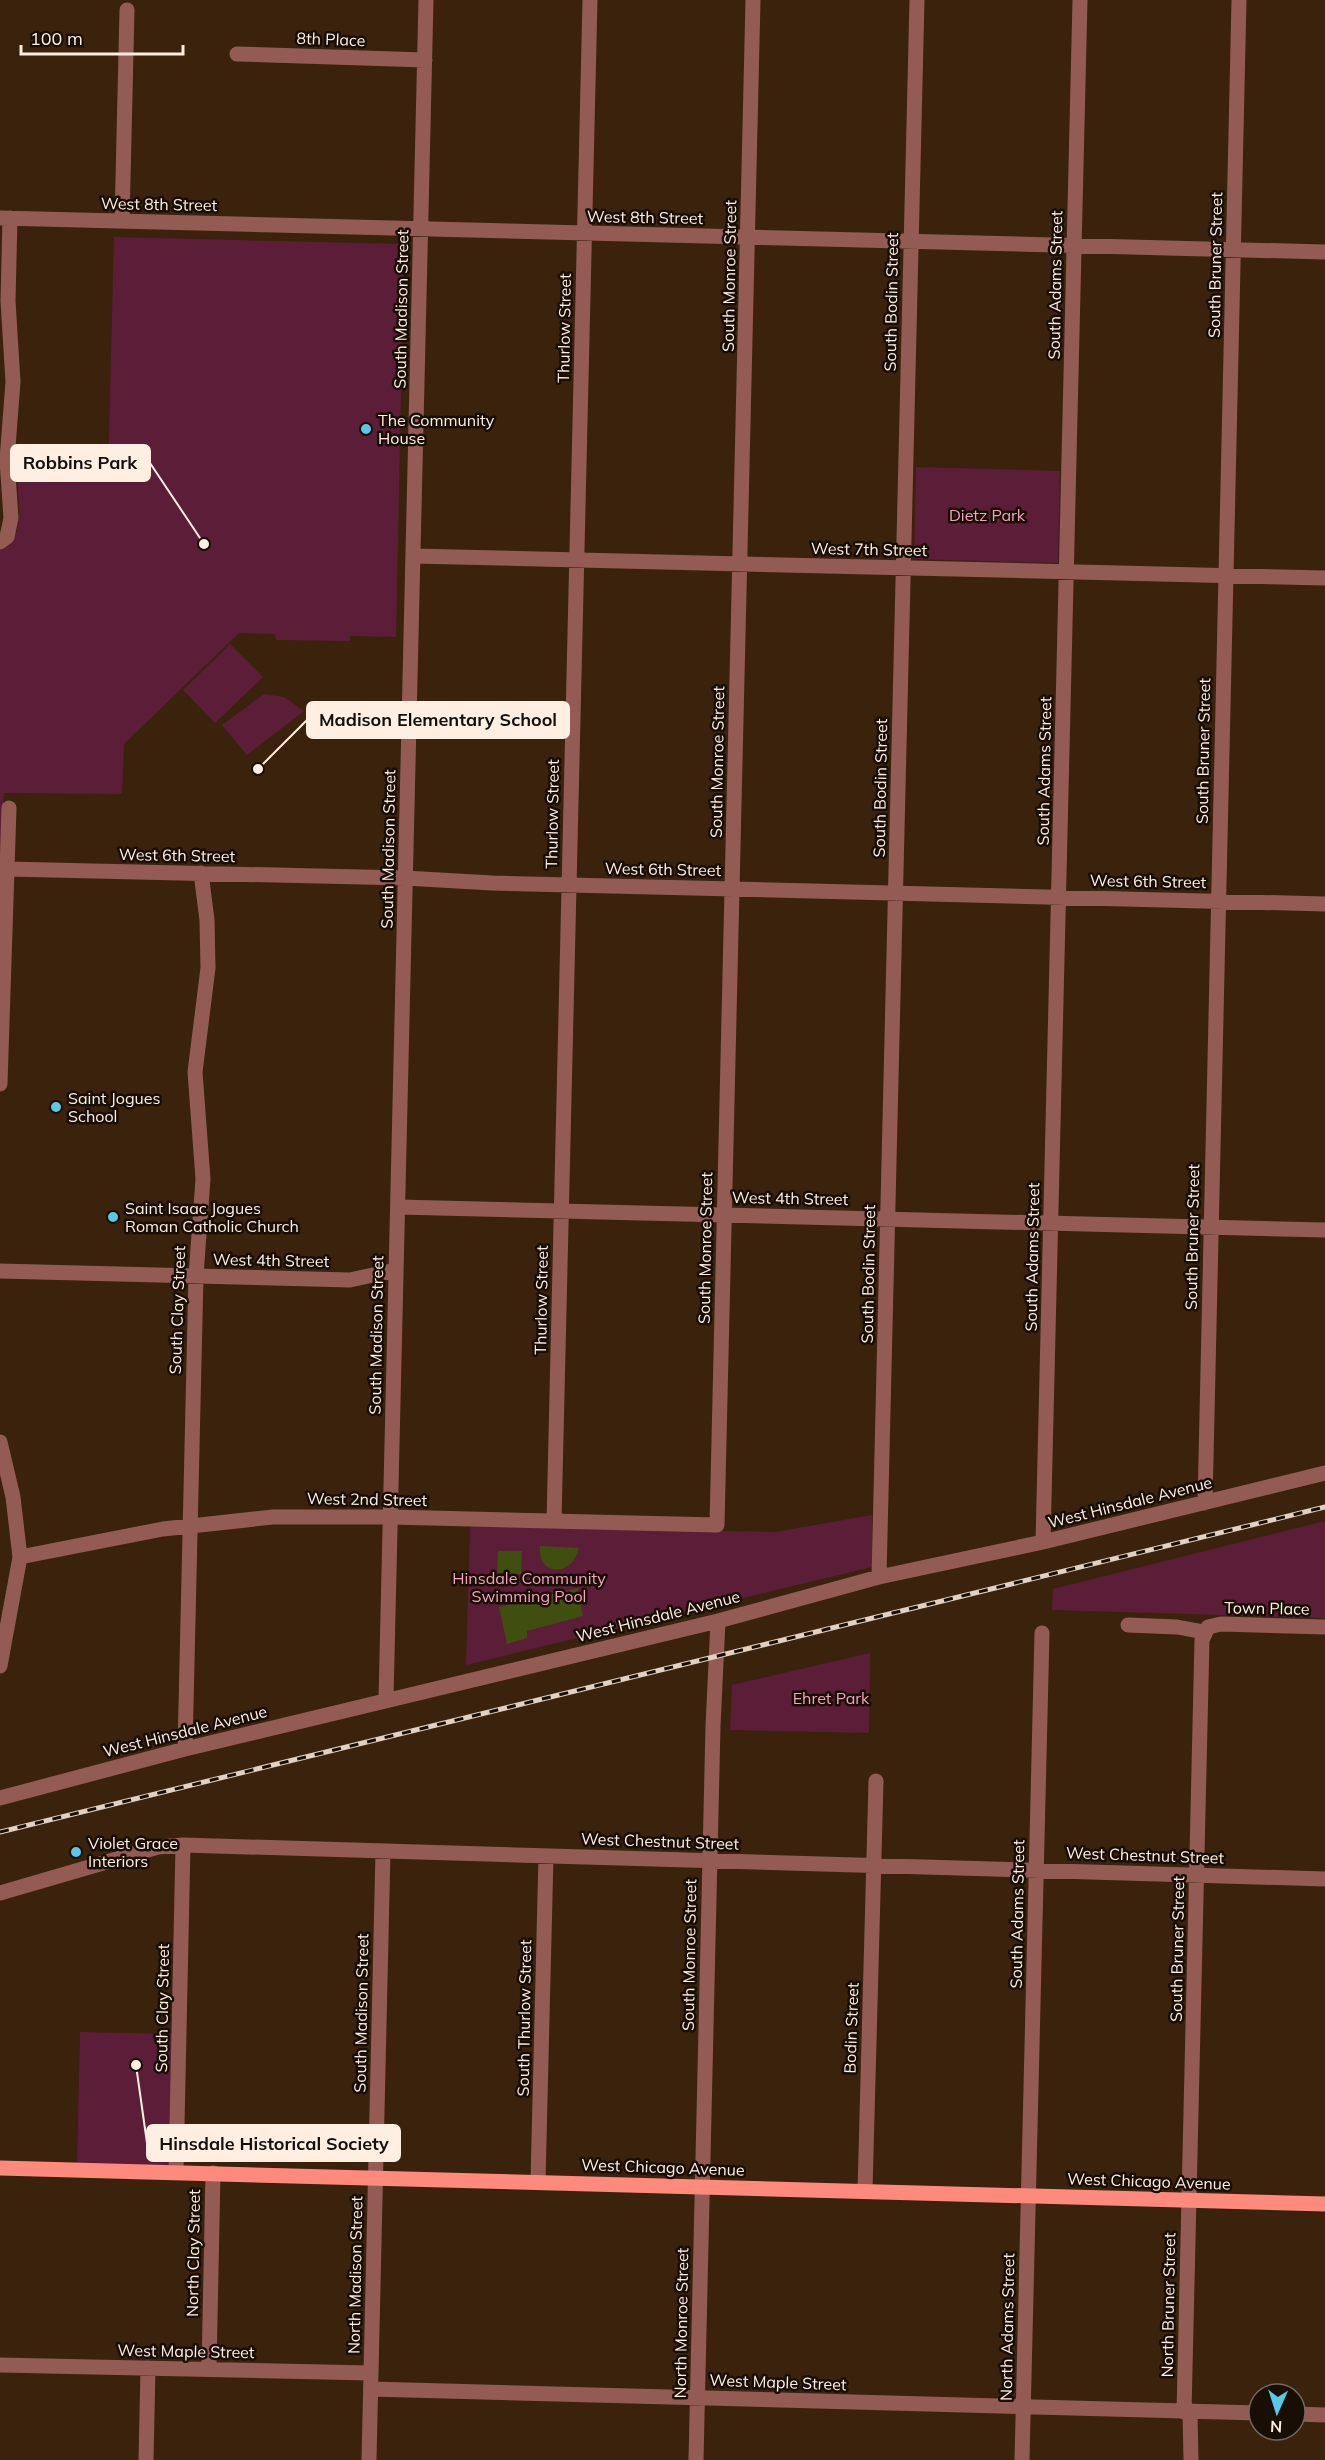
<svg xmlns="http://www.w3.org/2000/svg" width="1325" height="2460" viewBox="0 0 1325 2460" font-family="Mulish,sans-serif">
<rect width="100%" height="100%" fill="#3a220d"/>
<path fill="#5c1d39" d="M114,237L404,244L396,637L350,636V641L276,640L275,634L239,633L124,744L122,794L4,793L0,850V550C28,538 17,498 17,473L108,475Z
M916,467L1060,471L1058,563L914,559Z
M230,644L263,677L215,723L183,690Z
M264,694L284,697L304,711L247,755L222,725Z
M872,1515V1567L466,1665L470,1526L775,1532Z
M1325,1521V1618L1052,1610L1053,1589Z
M870,1653L869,1733L730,1730L732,1685Z
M80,2032L174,2034L170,2166L77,2164Z"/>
<path fill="#404e10" d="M540,1546L579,1548C572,1579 536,1575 540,1546Z
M498,1551H522L521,1574L497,1573Z
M578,1588L583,1616L527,1631V1638L507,1644L499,1607Z"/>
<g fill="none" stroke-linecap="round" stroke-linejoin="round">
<path stroke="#935b54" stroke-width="15" d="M237,54L425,60
M0,218L1325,252
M122,221L127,10
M0,542L7,537L11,518L7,460L13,382L8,301L10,218
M413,556L1325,578
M0,866L7,869L405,878L492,883L1325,904
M0,1084L9,808
M398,1207L1325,1230
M0,1271L350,1280L396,1270
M0,1442L13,1497L20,1557L0,1666
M1205,1503L1239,0
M554,1521L590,0
M1043,1542L1080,0
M20,1557L163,1529L273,1517H390L717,1525L753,0
M879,1577L917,0
M1128,1625L1177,1627L1204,1632
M386,1699L426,0
M185,1749L196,1276L203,1179L195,1072L208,968L207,920L201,873
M0,1798L185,1749L718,1621L879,1577L1043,1542L1325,1473
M0,1893L158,1847L183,1845L1325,1879
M176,2172L183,1845
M538,2181L546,1856
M865,2191L876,1781
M0,2365L371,2373
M209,2369L213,2173
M371,2389L1259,2413
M1184,2412L1202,1640L1208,1627L1221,1624L1325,1627
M1190,2412L1191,2460
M1295,2414L1325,2415
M146,2460L148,2368
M369,2460L383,1851
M696,2460L713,1726L718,1621
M1022,2460L1042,1633"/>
<path stroke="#fd8a7d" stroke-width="15" d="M0,2168L1325,2204"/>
<defs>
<path id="rail" d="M0,1832L1325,1507"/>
</defs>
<use href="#rail" stroke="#e2d0c3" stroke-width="5"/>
<use href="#rail" stroke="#190e06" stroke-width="3" stroke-dasharray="9" stroke-linecap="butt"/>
</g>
<g fill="#58c8e4" stroke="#190e06" stroke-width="2">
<circle cx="366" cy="429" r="6"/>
<circle cx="56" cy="1107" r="6"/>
<circle cx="113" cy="1217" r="6"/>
<circle cx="76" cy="1852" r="6"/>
</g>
<g text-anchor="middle" stroke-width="5" stroke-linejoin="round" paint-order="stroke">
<g font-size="16" fill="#ffeee2" stroke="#190e06">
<text transform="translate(331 39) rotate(2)" y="6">8th Place</text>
<text transform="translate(159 204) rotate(1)" y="6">West 8th Street</text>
<text transform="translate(645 217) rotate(1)" y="6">West 8th Street</text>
<text transform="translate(1215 265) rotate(-89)" y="6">South Bruner Street</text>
<text transform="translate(729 276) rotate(-89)" y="6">South Monroe Street</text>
<text transform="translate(1055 285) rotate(-89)" y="6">South Adams Street</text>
<text transform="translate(891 302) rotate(-89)" y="6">South Bodin Street</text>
<text transform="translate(401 309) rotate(-89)" y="6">South Madison Street</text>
<text transform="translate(564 328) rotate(-89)" y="6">Thurlow Street</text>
<text transform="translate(869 549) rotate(1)" y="6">West 7th Street</text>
<text transform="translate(1203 751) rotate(-89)" y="6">South Bruner Street</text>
<text transform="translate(717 762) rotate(-89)" y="6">South Monroe Street</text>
<text transform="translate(1044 771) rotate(-89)" y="6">South Adams Street</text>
<text transform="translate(880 788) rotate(-89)" y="6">South Bodin Street</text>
<text transform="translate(552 814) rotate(-89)" y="6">Thurlow Street</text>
<text transform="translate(388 849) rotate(-89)" y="6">South Madison Street</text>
<text transform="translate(177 855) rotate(1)" y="6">West 6th Street</text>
<text transform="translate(663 869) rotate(1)" y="6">West 6th Street</text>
<text transform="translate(1148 881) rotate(1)" y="6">West 6th Street</text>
<text transform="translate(790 1198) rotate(1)" y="6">West 4th Street</text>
<text transform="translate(1192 1237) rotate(-89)" y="6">South Bruner Street</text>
<text transform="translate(705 1248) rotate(-89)" y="6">South Monroe Street</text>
<text transform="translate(1032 1257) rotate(-89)" y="6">South Adams Street</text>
<text transform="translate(271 1260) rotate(1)" y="6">West 4th Street</text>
<text transform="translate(868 1274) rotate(-89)" y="6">South Bodin Street</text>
<text transform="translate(541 1300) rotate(-89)" y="6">Thurlow Street</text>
<text transform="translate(177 1310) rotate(-88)" y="6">South Clay Street</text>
<text transform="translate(376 1335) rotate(-89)" y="6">South Madison Street</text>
<text transform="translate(367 1499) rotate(1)" y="6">West 2nd Street</text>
<text transform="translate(1130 1502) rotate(-14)" y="6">West Hinsdale Avenue</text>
<text transform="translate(1267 1608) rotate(1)" y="6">Town Place</text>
<text transform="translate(658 1616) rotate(-14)" y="6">West Hinsdale Avenue</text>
<text transform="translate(185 1731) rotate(-14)" y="6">West Hinsdale Avenue</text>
<text transform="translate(660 1841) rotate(2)" y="6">West Chestnut Street</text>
<text transform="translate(1145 1855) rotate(2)" y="6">West Chestnut Street</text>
<text transform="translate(1017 1914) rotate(-89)" y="6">South Adams Street</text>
<text transform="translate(1177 1949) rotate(-89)" y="6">South Bruner Street</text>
<text transform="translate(689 1955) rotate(-89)" y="6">South Monroe Street</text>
<text transform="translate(162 2008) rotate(-89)" y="6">South Clay Street</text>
<text transform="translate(361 2013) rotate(-89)" y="6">South Madison Street</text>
<text transform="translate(524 2018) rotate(-89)" y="6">South Thurlow Street</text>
<text transform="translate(851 2028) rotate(-88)" y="6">Bodin Street</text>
<text transform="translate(663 2167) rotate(2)" y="6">West Chicago Avenue</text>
<text transform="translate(1149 2181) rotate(2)" y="6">West Chicago Avenue</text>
<text transform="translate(193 2253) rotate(-89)" y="6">North Clay Street</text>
<text transform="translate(355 2275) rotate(-89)" y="6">North Madison Street</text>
<text transform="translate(1168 2305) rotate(-89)" y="6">North Bruner Street</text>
<text transform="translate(681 2323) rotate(-89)" y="6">North Monroe Street</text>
<text transform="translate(1007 2327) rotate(-89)" y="6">North Adams Street</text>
<text transform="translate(186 2351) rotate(1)" y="6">West Maple Street</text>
<text transform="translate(778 2382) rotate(2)" y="6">West Maple Street</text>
</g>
<g font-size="16" fill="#ffeee2" stroke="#190e06" text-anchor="start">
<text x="378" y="426">The Community<tspan x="378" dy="18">House</tspan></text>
<text x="68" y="1104">Saint Jogues<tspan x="68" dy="18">School</tspan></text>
<text x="125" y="1214">Saint Isaac Jogues<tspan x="125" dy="18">Roman Catholic Church</tspan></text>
<text x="88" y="1849">Violet Grace<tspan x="88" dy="18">Interiors</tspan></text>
</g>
<g font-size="16" fill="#f7a0c0" stroke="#190e06">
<text x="987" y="521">Dietz Park</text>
<text x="529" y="1584">Hinsdale Community<tspan x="529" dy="18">Swimming Pool</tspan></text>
<text x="831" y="1704">Ehret Park</text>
</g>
</g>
<path fill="none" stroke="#ffeee2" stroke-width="2" d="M204 544L150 463M258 769L307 720M136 2065L147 2143"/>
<g fill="#ffeee2" stroke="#190e06" stroke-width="2">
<circle cx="204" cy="544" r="6"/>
<circle cx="258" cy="769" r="6"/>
<circle cx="136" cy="2065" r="6"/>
</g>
<g fill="#ffeee2" stroke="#ffeee2" stroke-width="2">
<rect x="11" y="445" width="139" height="36" rx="6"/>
<rect x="307" y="702" width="262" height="36" rx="6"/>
<rect x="147" y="2125" width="253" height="36" rx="6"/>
</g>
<g font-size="18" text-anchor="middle" font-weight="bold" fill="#111">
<text x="80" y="469">Robbins Park</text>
<text x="438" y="726">Madison Elementary School</text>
<text x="274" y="2150">Hinsdale Historical Society</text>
</g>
<g transform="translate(1277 2412) rotate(183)"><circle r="28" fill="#190e06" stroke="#75685e" stroke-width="1.5"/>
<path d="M0-4.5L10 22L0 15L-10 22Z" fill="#58c8e4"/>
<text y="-9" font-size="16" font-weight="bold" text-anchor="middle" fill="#ffeee2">N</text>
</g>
<path d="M21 45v9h162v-9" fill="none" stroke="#ffeee2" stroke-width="3"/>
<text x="30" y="45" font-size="18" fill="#ffeee2" stroke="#190e06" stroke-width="4.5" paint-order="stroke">100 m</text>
</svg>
